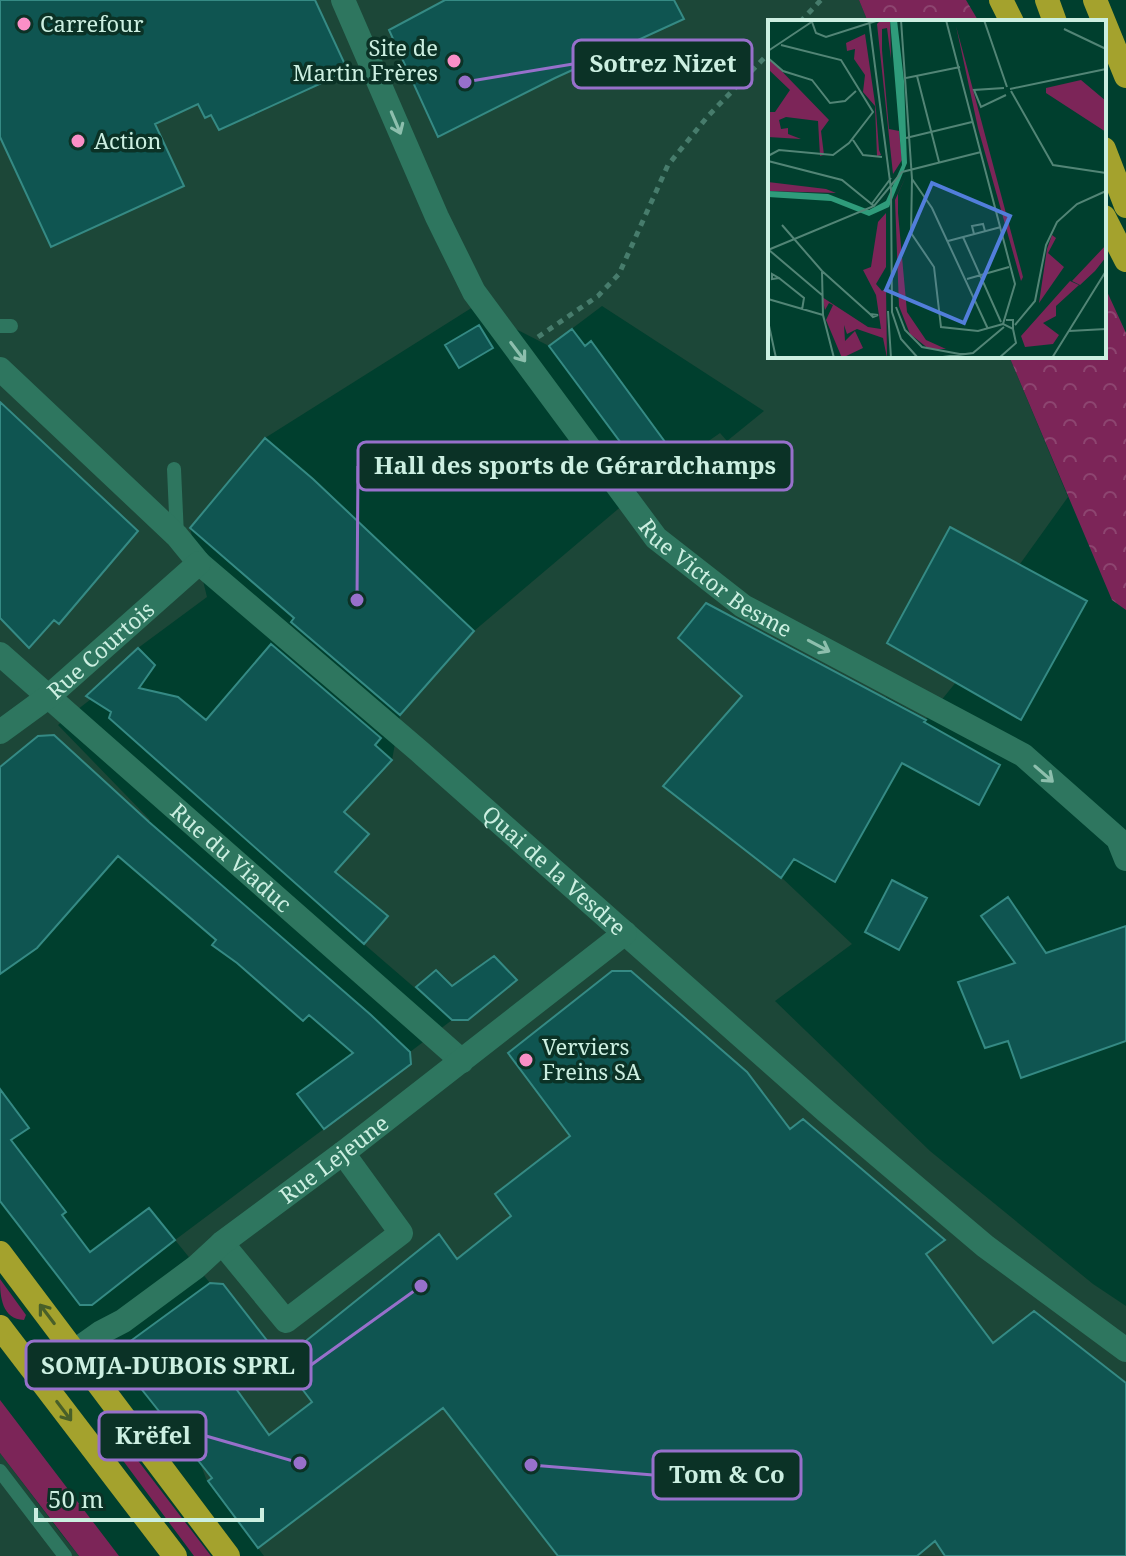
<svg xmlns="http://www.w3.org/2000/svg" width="1126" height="1556" viewBox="0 0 1126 1556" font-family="'Noto Serif',serif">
<defs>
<pattern id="forest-crowns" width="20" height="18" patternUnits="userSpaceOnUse" patternTransform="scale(2)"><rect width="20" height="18" fill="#7c2558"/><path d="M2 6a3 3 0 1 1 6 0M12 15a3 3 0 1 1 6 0" fill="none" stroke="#8d4570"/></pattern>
</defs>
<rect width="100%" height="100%" fill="#003f2e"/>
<path fill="#1c4738" d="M0,0H859L868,22H770V356H1009L1068,497L1020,564L957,681L926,719L886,697L794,859L781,877L852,944L775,1001L930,1151L1093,1284L1126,1306V1556H264L207,1481L200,1463L246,1430L215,1384L269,1342L223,1284L210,1283L175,1240L411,1064L410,1052L452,1020L364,944L189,787L291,669L392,760L400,716L474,631L650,482L720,433L727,441L764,411L602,306L549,346L473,307L265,438L190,528L207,597L138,648L91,691V699L58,725L150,820L39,946L0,974Z
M0,1453L63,1536L79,1556H0Z"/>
<path fill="#7c2558" d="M0,1279L26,1315L24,1320C2,1319 0,1297 0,1279Z
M0,1400L119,1556H79L0,1453Z
M113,1428L211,1556H194L104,1435Z"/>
<path fill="url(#forest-crowns)" d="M859,0H966L979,22H868Z
M1104,285L1126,333V610L1112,600L1009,356H1104Z"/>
<path fill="#0f5551" stroke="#358a84" stroke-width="2" d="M0,0H315L348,71L219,130L211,115L205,118L198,104L155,124L184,186L51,247L0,137Z
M445,0H674L684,19L555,78L438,137L389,30Z
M479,325L493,348L459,368L445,345Z
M572,329L585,346L591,341L679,461L650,482L549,346Z
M0,402L138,531L59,624L54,620L29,648L0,618Z
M265,438L313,479L474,631L400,715L291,622L294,618L190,528Z
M950,527L1087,601L1021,720L887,643Z
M706,603L926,720L924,722L1000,765L979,805L902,763L835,882L794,859L781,878L663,786L742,696L678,638Z
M271,644L381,738L375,745L392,760L344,812L369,834L335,872L388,916L364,944L109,718L111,712L86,696L138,648L155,665L139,688L178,697L206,720Z
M54,735L149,822L371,1015L410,1052L411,1064L324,1129L297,1094L353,1053L309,1015L303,1021L237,963L212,945L216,940L118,856L37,948L0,974V767L38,736Z
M892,880L927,898L899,950L865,932Z
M1008,897L1046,953L1126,926V1041L1021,1078L1008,1041L985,1048L958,982L1015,963L981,916Z
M494,956L517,980L468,1020H452L416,987L436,970L452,986Z
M612,971H631L747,1072L790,1129L803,1119L945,1240L926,1254L993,1343L1034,1311L1126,1383V1556H945L935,1541L917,1556H558L443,1408L258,1548L208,1481L212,1478L120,1362L121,1348L210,1283L223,1284L269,1343L227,1376L269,1435L312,1402L281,1361L439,1234L457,1259L511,1216L495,1194L570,1136L508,1053Z
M0,1089L29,1128L11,1140L66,1212L62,1215L90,1252L149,1208L175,1240L92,1305H80L0,1201Z"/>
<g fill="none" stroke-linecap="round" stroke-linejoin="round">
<path stroke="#477c6c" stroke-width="5" stroke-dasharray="6 6" stroke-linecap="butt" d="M800,22L821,0
M538,337L598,296L619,274L668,165L708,116L770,52"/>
<path stroke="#2e765f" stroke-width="14" d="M0,326H11
M174,469L177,536
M0,1471L65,1556"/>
<g stroke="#2e765f" stroke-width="24">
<path id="s1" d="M343,0L437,217L474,292L656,538L743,606L1023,755L1118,839L1126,859"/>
<path id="s2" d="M0,369L177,536L199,563L419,751L827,1112L985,1246L1126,1350"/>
<path id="s3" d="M0,654L462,1061"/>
<path id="s4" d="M0,732L48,697L199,563"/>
<path d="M222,1243L286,1321L401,1233L343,1153"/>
<path id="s5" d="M38,1377L100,1333L123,1321L196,1267L222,1243L343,1153L625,933"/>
</g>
<path stroke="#a4a22d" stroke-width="24" d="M1001,0L1012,22
M1047,0L1055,22
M1095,0L1126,76
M1104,149L1126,206
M1104,217L1126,260
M0,1253L228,1556
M0,1327L175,1556"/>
</g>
<defs><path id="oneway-shaft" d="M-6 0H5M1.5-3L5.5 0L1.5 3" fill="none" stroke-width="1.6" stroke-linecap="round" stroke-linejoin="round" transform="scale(2)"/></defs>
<g stroke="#8dbfad">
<use href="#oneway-shaft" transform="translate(396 123) rotate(67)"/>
<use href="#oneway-shaft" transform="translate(518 352) rotate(53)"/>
<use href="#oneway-shaft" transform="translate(819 646) rotate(28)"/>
<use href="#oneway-shaft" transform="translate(1044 774) rotate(41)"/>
</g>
<g stroke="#485f29">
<use href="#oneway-shaft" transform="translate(47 1314) rotate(-127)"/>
<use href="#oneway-shaft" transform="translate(64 1411) rotate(53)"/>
</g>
<g fill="#fa8fc7" stroke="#0b3226" stroke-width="3">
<circle cx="24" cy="24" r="8"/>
<circle cx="454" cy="61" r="8"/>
<circle cx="78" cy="141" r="8"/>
<circle cx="526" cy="1060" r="8"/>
</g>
<g text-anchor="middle" stroke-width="7" stroke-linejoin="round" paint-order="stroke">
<g font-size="22" fill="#ccefe1" stroke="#0b3226" text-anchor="start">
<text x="40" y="32">Carrefour</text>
<text x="438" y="56" text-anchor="end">Site de<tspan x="438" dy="25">Martin Frères</tspan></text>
<text x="94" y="149">Action</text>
<text x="542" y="1055">Verviers<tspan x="542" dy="25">Freins SA</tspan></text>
</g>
<g font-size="22" fill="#ccefe1" stroke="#0b3226">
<text dy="8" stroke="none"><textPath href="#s1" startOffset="698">Rue Victor Besme</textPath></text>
<text dy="8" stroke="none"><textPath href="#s4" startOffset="130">Rue Courtois</textPath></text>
<text dy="8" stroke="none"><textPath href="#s3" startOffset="308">Rue du Viaduc</textPath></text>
<text dy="8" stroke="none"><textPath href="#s2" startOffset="748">Quai de la Vesdre</textPath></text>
<text dy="8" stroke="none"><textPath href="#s5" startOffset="368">Rue Lejeune</textPath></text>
</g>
</g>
<g transform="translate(768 20)">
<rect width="338" height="338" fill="#003f2e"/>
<path d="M188,6L255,257L253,261L210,108ZM284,215L288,218L280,233L296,247L271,283L279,229ZM338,225V237L327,251L312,265L304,261Z" fill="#7c2558"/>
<path d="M113,0H122L123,39L119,8L114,9V30L121,109L131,111L134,140L125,154L109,4ZM97,14L108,90L111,130L113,135L109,136L107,86L95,72L97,55L86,39L87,29L79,31L78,23ZM0,37L61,100L53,111L56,135L52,136L50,101L18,97L11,100L13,109L20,108V114L33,119L0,117V92H7L22,70L0,49ZM313,60L338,81V112L278,73V68ZM139,154L130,174V193L139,292L158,320L178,329H161L142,314L131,286L127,180ZM0,162L58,169L68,173L0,171ZM118,193V247L108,264L114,271L118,268L119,338L115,318L89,309L79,314L76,305L77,321L87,311L95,328L74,338L58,300L65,285L61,283L57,290L54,277L100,307L113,309L108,275L95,250L103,247L110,202ZM302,261L311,265L288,286V296L275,303L291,315L285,324L257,327L253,316Z" fill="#7c2558"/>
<path d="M122,0H129L136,61L139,143L121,187L101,196L63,181L0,177V171L60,174L101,190L118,181L134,145Z" fill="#2f9c7b"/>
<path fill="none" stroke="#528576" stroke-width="2" d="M101,0L123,169L124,292L133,319L150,338M133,0L144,159L164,188L220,309M178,0L247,264L235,304L245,309V300H238M216,0L239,67M44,2L48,13L58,17L111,0M296,9L338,29M0,31L45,1M0,38L15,51L44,60L62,83L77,81L88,71M149,56L171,142M138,58L192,47M236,68L206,70L213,87L238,75M242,69L338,49M243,71L285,145L338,153M138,118L204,102M85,120L95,135L114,137M0,136L11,130L65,135L81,123L105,92L73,40L13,25M0,141L74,160L106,186M144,159L143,213L166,247L173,307L210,311L235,304M103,185L123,158M14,205L54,251L102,294L105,297L110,295L102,294M206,214L204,206L215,204L217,211M195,217L233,302M180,221L233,207M0,230L106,186L134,152L213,132M1,230L54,275M54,252L55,295L66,338M11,258L4,254V259L11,258L36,278L34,290M199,259L241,247M0,279L55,295M128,287L137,310L154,327L197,335M120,291L123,338M0,301L8,338M247,305L267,281L278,225L289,202L309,184L338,171M301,311L338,309M167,338L205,333L236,307M231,338L248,323L245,309M284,338L338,251"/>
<path fill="#527edb" fill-opacity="0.15" stroke="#527edb" stroke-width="4" d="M164,163L242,196L196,303L118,270Z"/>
<rect width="338" height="338" fill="none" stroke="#ccefe1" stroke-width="4"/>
</g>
<path fill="none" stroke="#9770cb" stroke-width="3" d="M465 82L573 64M357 600L358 466M421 1286L311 1365M300 1463L206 1436M531 1465L653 1475"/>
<g fill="#9770cb" stroke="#0b3226" stroke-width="3">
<circle cx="465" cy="82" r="8"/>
<circle cx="357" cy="600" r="8"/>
<circle cx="421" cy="1286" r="8"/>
<circle cx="300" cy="1463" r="8"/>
<circle cx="531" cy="1465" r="8"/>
</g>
<g fill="#0b3226" stroke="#9770cb" stroke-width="3">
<rect x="573" y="40" width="179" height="48" rx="8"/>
<rect x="358" y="442" width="434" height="48" rx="8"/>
<rect x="26" y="1341" width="285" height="48" rx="8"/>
<rect x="99" y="1412" width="107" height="48" rx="8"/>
<rect x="653" y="1451" width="148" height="48" rx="8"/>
</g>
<g font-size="24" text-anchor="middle" font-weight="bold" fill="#ccefe1">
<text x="663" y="72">Sotrez Nizet</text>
<text x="575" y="474">Hall des sports de Gérardchamps</text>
<text x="168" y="1374">SOMJA-DUBOIS SPRL</text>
<text x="153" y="1444">Krëfel</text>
<text x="727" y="1483">Tom &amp; Co</text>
</g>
<path d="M36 1508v12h226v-12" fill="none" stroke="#ccefe1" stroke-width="4"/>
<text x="48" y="1508" font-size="24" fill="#ccefe1" stroke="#0b3226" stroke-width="6" paint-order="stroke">50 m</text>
</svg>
